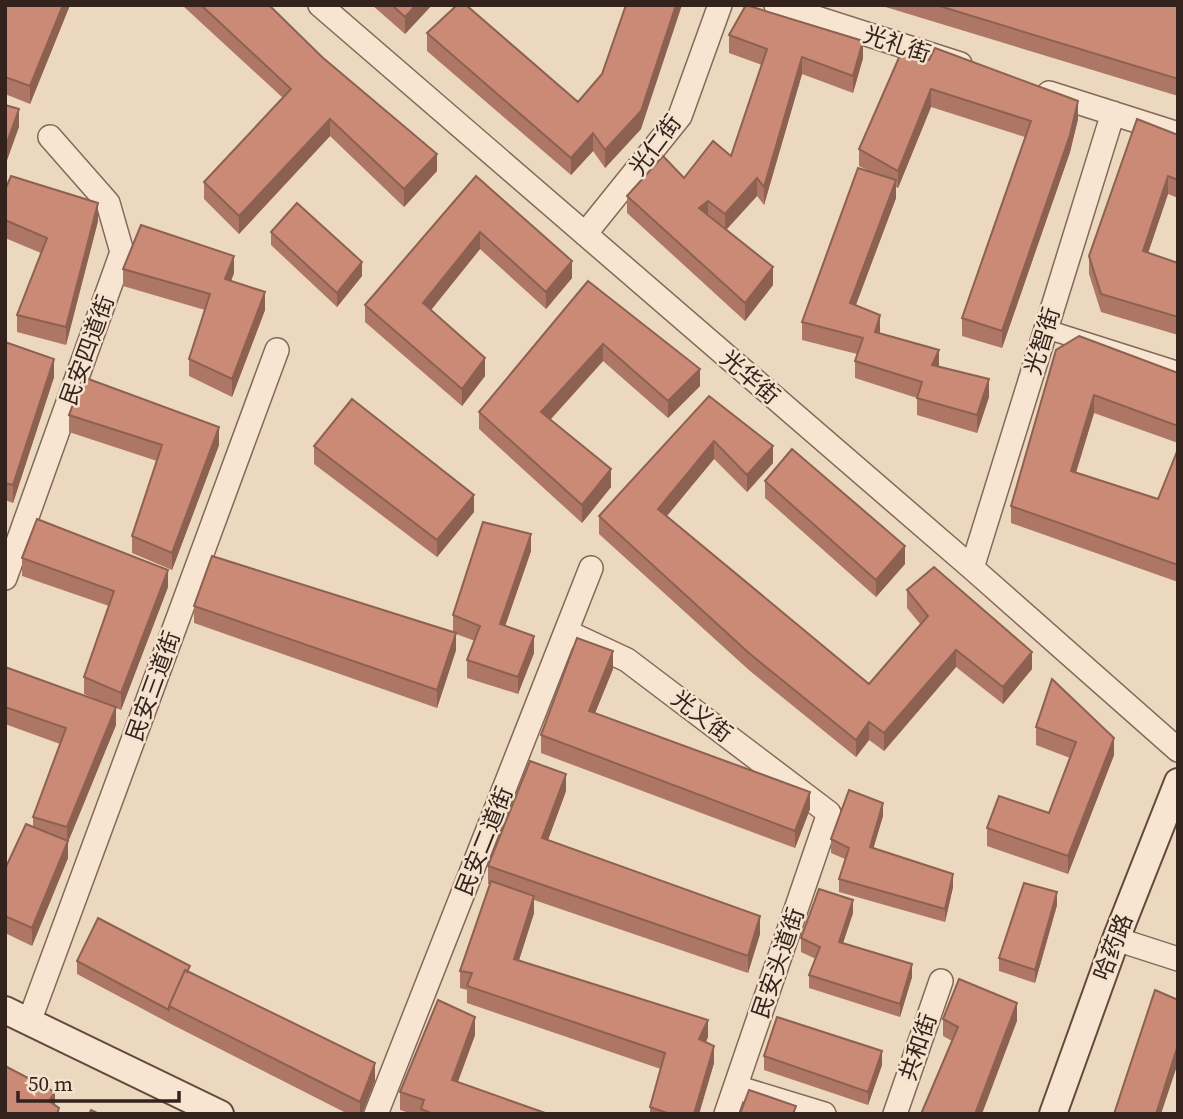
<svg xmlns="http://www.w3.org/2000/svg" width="1183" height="1119" viewBox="0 0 1183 1119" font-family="'Source Serif 4','Noto Sans SC',serif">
<rect width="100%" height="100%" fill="#ecd7bf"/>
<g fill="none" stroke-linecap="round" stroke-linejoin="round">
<defs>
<path id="minor" d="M1046,329L1178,371"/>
<path id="tertiary" d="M320,5L972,568L1178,750
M776,5L960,64
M1049,93L1178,134
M585,234L680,116L720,5
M972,568L1113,113
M5,578L122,252L108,203L50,137
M567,632L627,660L829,813L726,1114
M1116,939L1178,959
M29,1022L277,350
M742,1089L824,1114
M376,1114L591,568
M895,1114L941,981"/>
<path id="secondary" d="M5,1010L220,1114
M1053,1114L1116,939L1178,782"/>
</defs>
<use href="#minor" stroke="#846858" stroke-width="21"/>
<use href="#tertiary" stroke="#846858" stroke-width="26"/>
<use href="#secondary" stroke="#66493b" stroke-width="30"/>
<use href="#minor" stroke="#f7e5d1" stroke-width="18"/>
<use href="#tertiary" stroke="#f7e5d1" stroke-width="23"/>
<use href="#secondary" stroke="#f7e5d1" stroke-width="26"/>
</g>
<path fill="#ae7765" d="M5,5H70L30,104L5,94Z
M182,5H269L437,171L404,207L330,136L239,234L204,199V182L283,98Z
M372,5H432L405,34Z
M879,5H1178V96Z
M427,33L578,102L641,129L605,168L593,151L571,175L427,51Z
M729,35L863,58L853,93L802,74L764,205L757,196L726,230L773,285L745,321L627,213V196L684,178L731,156L762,65L729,53Z
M901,53L1078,119L1070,152L1002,348L962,336V318L1025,137L931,107L898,188L896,187V198L856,305L880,332L879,334L939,367L989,397L977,433L917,415V398L855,378V361L857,354L802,340V322L867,170L859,166V149Z
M1178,135V198L1168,194L1148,253L1178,263V335L1101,312L1089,274V256Z
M476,176L572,278L546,309L480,249L431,310L485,376L462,406L365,322V305Z
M5,190L98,221L66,345L17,332V315L41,253L5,238Z
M271,232L362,276L337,307L271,245Z
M123,269L234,273L231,281L265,310L232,397L189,376V359L205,310L123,286Z
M588,281L700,386L668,418L603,361L550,420L611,487L582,523L479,429V412Z
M5,342L54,377L13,503L5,500Z
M1056,350L1178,373V443L1094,413L1076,473L1158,499L1178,449V582L1011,523V506Z
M709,396L773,463L747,492L714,459L666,516L869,684L921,625L907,608V590L1032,669L1003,704L956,667L884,751L869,740L856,757L750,671L599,534V516Z
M69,415L219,445L172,570L132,553V536L157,461L69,432Z
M314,446L474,512L437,557L314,464Z
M765,481L905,564L876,597L765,498Z
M531,551L505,626L534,653L518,694L467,678V660L475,641L456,634V650L437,708L194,623V606L453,632V615Z
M22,558L168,587L121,710L116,708V725L68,842V858L32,946L5,933V869L33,827V817L60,744L5,724V667L109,705L84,694V677L109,606L22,576Z
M613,669L595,713L810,809L795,848L541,753V735Z
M1036,727L1114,755L1068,874L987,846V828L1049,813L1070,758L1036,745Z
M566,791L548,840L760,934L748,973L534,900V913L519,960L708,1037L706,1042L714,1063L699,1114H650V1107L661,1069L467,1003V990L460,988V971L490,884H488V866Z
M883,816L873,848L953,887L945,922L839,892V879L845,859L831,853V839Z
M1057,905L1035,983L999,971V958Z
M853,913L843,943L912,977L900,1017L809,988V975L816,959L801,952V938Z
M77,961L190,973L375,1081L362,1114H348L169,1023L77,974Z
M943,1019L1017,1021L952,1041L943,1036Z
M475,1035L458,1082L548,1114H412L400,1110V1092Z
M764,1056L882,1065L868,1105L764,1070Z"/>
<path fill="#8d6152" d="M63,5H70L30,104V86Z
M416,5H432L405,34V17Z
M676,5H682L641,129L605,168V150Z
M863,41V58L853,93V76Z
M802,57V74L764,205V187Z
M931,89V107L898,188V171Z
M1078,101V119L1070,152L1002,348V331Z
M19,109V127L5,166V148Z
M330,119V136L239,234V216Z
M593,133V151L571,175V158Z
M437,154V171L404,207V189Z
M1168,176V194L1143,268V251Z
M757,178V196L725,231V214Z
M896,180V198L850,320V303Z
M708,201V218L699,208Z
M98,203V221L66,345V327Z
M480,232V249L423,320V303Z
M234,256V273L225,297V279Z
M572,261V278L546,309V292Z
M362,262V276L337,307V293Z
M773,267V285L745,321V303Z
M265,292V310L232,397V379Z
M880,315V332L875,350V332Z
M603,344V361L541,430V412Z
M939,350V367L932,365Z
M485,358V376L462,406V389Z
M54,359V377L13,503V485Z
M700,369V386L668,418V401Z
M989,379V397L977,433V415Z
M1094,395V413L1071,488V471Z
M219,427V445L172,570V553Z
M714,441V459L658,527V509Z
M773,446V463L747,492V475Z
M611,469V487L582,523V505Z
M474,495V512L437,557V540Z
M531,534V551L500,641V624Z
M905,546V564L876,597V580Z
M168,570V587L121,710V693Z
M456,633V650L437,708V690Z
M534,636V653L518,694V677Z
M956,650V667L884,751V733Z
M613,651V669L589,728V711Z
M1032,652V669L1003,704V687Z
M116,707V725L68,842V858L32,946V928L67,843V827Z
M869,722V740L856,757V740Z
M1114,738V755L1068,874V856Z
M566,774V791L542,856V838Z
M810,792V809L795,848V831Z
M883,803V816L870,860V847Z
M953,874V887L945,922V909Z
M1057,892V905L1035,983V970Z
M534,896V913L514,976V959Z
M853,900V913L839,955V942Z
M760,916V934L748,973V956Z
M912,964V977L900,1017V1004Z
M1017,1003V1021L982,1114H975Z
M475,1017V1035L452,1097V1080Z
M708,1020V1037L699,1056V1039Z
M1178,1045V1063L1161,1114H1156Z
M714,1046V1063L699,1114H694Z
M882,1051V1065L868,1105V1092Z
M375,1063V1081L362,1114H360V1102Z
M55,1092V1109L49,1101Z"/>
<path fill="#ca8a75" stroke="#8d6152" stroke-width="2" d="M5,5H63L30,86L5,77Z
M201,5H269L322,57L437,154L404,189L330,119L239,216L204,182L291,89Z
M392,5H416L405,17Z
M457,5H466L578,102L602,74L626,5H676L641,111L605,150L593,133L571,158L427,33Z
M746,5L863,41L853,76L802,57L764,187L757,178L725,214L708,201L699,208L773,267L745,303L627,196L663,156L684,178L713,141L731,156L767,49L729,35Z
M936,5H1178V79Z
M935,48L1078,101L1070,135L1002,331L962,318L1031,121L931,89L898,171L859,149L901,53L929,60Z
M5,105L19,109L5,148Z
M1137,119L1178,135V180L1168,176L1143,251L1178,263V317L1101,294L1089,256Z
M858,168L896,180L850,303L880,315L875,332L939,350L932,365L989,379L977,415L917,398L922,382L855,361L863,338L802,322Z
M11,176L98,203L66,327L17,315L47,238L5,220V190Z
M476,176L572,261L546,292L480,232L423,303L485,358L462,389L365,305Z
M297,203L362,262L337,293L271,232Z
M141,225L234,256L225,279L265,292L232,379L189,359L210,294L123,269Z
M588,281L700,369L668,401L603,344L541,412L611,469L582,505L479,412Z
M1079,336L1178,373V426L1094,395L1071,471L1158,499L1178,449V565L1011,506L1056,350Z
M5,342L54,359L13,485L5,483Z
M83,377L219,427L172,553L132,536L162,445L69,415Z
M709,396L773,446L747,475L714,441L658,509L869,684L928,616L907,590L934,567L1032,652L1003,687L956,650L884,733L869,722L856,740L750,654L599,516Z
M352,399L474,495L437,540L314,446Z
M792,449L905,546L876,580L765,481Z
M37,519L168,570L121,693L84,677L114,591L22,558Z
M483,522L531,534L500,624L534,636L518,677L467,660L480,626L453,615Z
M212,556L456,633L437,690L194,606Z
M577,638L613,651L589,711L810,792L795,831L541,735Z
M5,667L116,707L67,827L33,817L66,728L5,707Z
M1052,679L1114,738L1068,856L987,828L999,796L1049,813L1076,742L1036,727Z
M530,761L566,774L542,838L760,916L748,956L488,866Z
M849,790L883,803L870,847L953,874L945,909L839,879L849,848L831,839Z
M26,824L68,841L32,928L5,916V869Z
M491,881L534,896L514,959L708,1020L699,1039L714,1046L694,1114H670L650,1107L665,1053L467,986L472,973L460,971Z
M1024,883L1057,892L1035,970L999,958Z
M819,889L853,900L839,942L912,964L900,1004L809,975L820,947L801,938Z
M98,918L190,966L187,972L185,970L169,1006V1010L77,961Z
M185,970L375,1063L360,1102L169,1006Z
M959,979L1017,1003L975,1114H921L958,1027L943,1019Z
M1155,990L1178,1000V1045L1156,1114H1114Z
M438,1000L475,1017L452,1080L548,1114H433L421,1109L424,1100L400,1092Z
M777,1017L882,1051L868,1092L764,1056Z
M5,1066L55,1092L49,1101L59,1108L57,1114H5Z
M749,1090L796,1106L793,1114H740Z
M91,1110L99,1114H89Z"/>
<g text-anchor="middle" stroke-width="5" stroke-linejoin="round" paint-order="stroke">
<g font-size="23" fill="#34231c" stroke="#f4e2ce">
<text transform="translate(897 44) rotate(18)" y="8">光礼街</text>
<text transform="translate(655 145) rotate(-53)" y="8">光仁街</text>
<text transform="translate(1042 341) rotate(-73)" y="8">光智街</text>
<text transform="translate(87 350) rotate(-70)" y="8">民安四道街</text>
<text transform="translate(750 377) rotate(41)" y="8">光华街</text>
<text transform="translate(153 686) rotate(-70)" y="8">民安三道街</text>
<text transform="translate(702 716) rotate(37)" y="8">光义街</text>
<text transform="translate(484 841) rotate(-68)" y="8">民安二道街</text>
<text transform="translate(1113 947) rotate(-69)" y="8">哈药路</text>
<text transform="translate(778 963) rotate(-71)" y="8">民安头道街</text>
<text transform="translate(918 1047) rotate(-71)" y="8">共和街</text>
</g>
</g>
<rect width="1183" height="1119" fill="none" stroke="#34231c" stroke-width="14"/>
<path d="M18 1091v10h161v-10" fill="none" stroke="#34231c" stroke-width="3.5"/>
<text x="28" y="1091" font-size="21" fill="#34231c" stroke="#f4e2ce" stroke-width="5" paint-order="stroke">50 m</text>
</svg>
